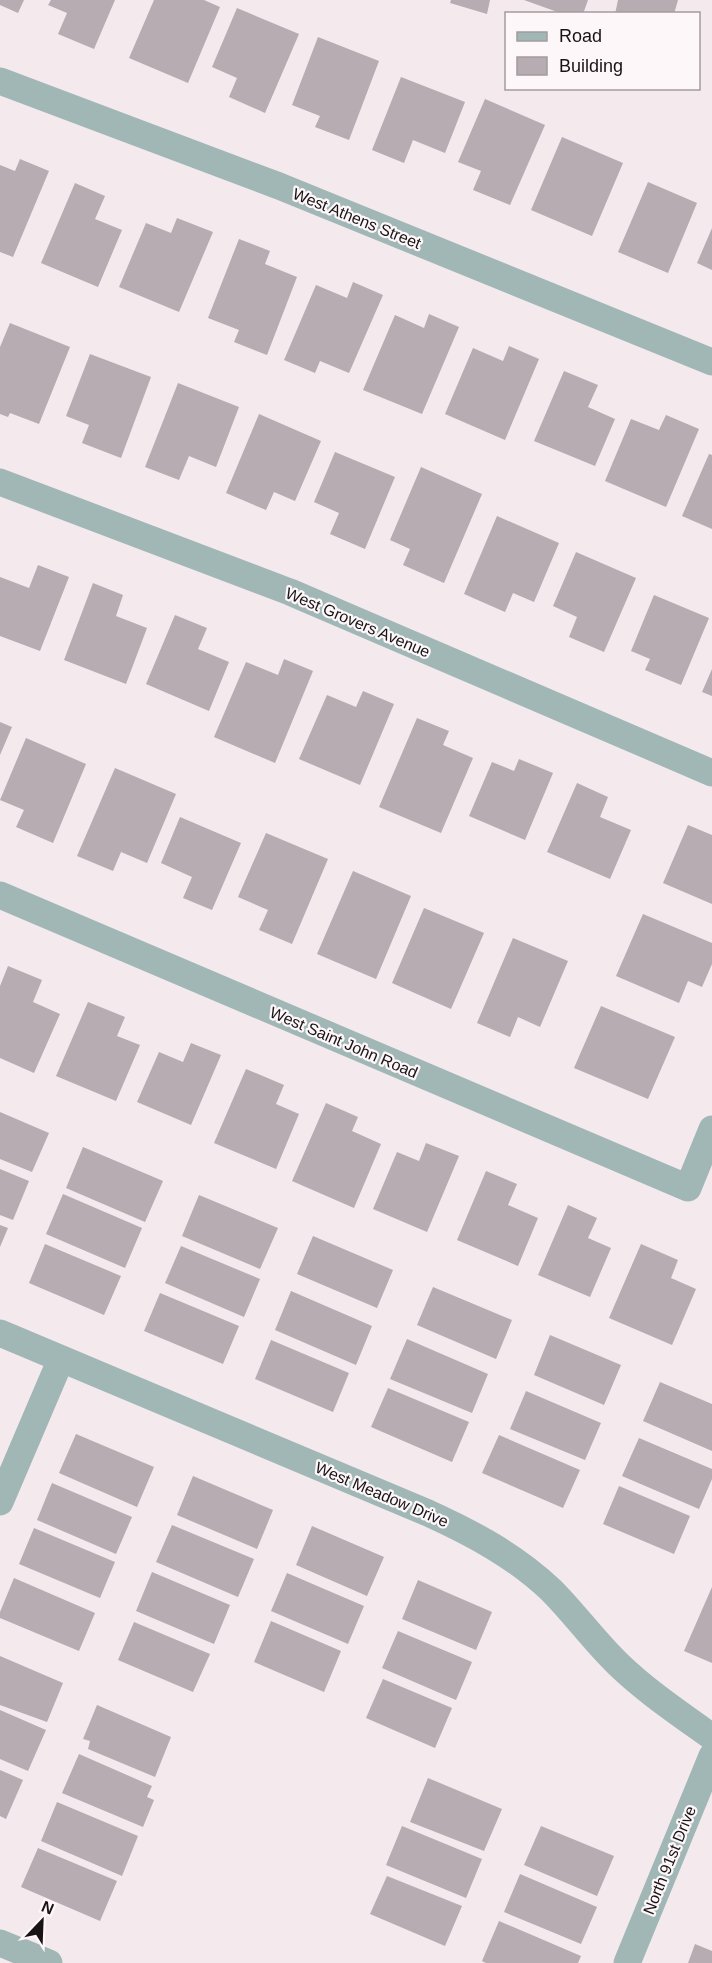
<svg xmlns="http://www.w3.org/2000/svg" width="712" height="1963" viewBox="0 0 712 1963" font-family="Arial,sans-serif">
<rect width="100%" height="100%" fill="#f4e9ed"/>
<path fill="#b6acb1" d="M0,0H24L18,13L0,5Z
M51,0H115L94,49L58,34L67,13L48,5Z
M154,0H204L220,7L188,83L129,58Z
M451,0H490L487,14L450,3Z
M524,0H588L583,14H563Z
M618,0H678L674,14H615Z
M237,8L299,34L265,113L229,97L237,78L212,67Z
M318,37L379,61L349,140L315,127L320,116L292,105Z
M401,77L465,102L445,153L413,140L404,163L372,150Z
M485,99L545,125L510,205L473,190L481,171L458,162Z
M562,137L623,163L592,236L531,210Z
M20,159L49,171L13,257L0,252V165L15,171Z
M648,182L697,203L668,273L618,252Z
M75,183L105,196L95,219L122,230L98,287L41,263Z
M177,218L213,232L179,312L119,287L146,223L171,233Z
M712,228V270L697,263Z
M239,239L270,251L265,264L297,277L267,355L234,342L239,330L208,318Z
M353,282L383,295L349,373L320,361L315,373L284,360L316,285L347,298Z
M429,314L459,327L422,414L363,390L395,315L424,328Z
M10,323L70,347L39,424L10,413L8,417L0,414V347Z
M509,346L539,359L505,440L445,414L473,348L503,361Z
M90,354L151,377L121,458L82,443L89,425L66,416Z
M564,371L598,385L588,407L615,419L595,466L534,441Z
M178,383L239,407L216,467L189,456L179,480L145,467Z
M259,414L321,441L295,501L274,492L266,510L226,493Z
M666,415L699,429L666,507L605,481L631,419L659,430Z
M335,452L395,477L365,549L330,534L339,513L314,502Z
M709,454L712,455V529L682,516Z
M421,467L482,494L444,583L403,565L410,549L390,540Z
M497,516L559,543L534,602L513,593L505,612L464,594Z
M576,552L636,578L604,652L569,637L577,617L553,606Z
M38,565L69,577L40,651L0,636V577L29,588Z
M93,583L123,595L116,616L147,628L126,684L64,660Z
M654,595L709,618L681,685L645,670L650,659L631,651Z
M175,615L207,628L198,649L229,662L209,711L146,684Z
M284,659L313,671L275,763L214,737L246,662L278,675Z
M712,669V696L702,692Z
M363,691L394,704L360,785L299,759L327,695L356,707Z
M417,718L449,731L443,745L473,758L441,833L379,807Z
M0,722L12,727L0,755Z
M26,738L86,764L53,843L16,827L24,810L0,800Z
M519,759L553,773L525,840L469,816L492,762L514,771Z
M115,768L176,794L147,863L121,852L113,871L77,856Z
M577,783L608,797L600,817L631,830L610,879L547,852Z
M180,817L241,843L212,910L183,898L192,877L161,863Z
M688,825L712,835V904L663,883Z
M266,833L328,859L292,944L259,930L268,910L238,897Z
M353,871L411,896L376,979L317,954Z
M424,908L484,933L451,1009L392,983Z
M643,914L712,943V964L702,987L688,981L679,1003L616,976Z
M513,938L568,961L540,1027L518,1017L510,1037L477,1023Z
M8,966L42,980L33,1002L60,1014L34,1073L0,1058V986Z
M88,1002L125,1017L117,1036L140,1045L116,1101L56,1076Z
M601,1006L675,1037L648,1099L574,1068Z
M191,1043L221,1055L191,1125L137,1102L159,1052L183,1062Z
M246,1069L284,1085L276,1104L299,1114L276,1169L214,1143Z
M326,1103L358,1117L352,1131L381,1144L354,1208L292,1181Z
M0,1112L49,1133L32,1172L0,1159Z
M426,1143L459,1156L427,1232L373,1209L397,1152L419,1161Z
M83,1147L163,1181L145,1222L66,1188Z
M0,1169L29,1181L13,1220L0,1215Z
M486,1171L517,1184L508,1205L538,1218L518,1266L457,1240Z
M63,1194L142,1228L125,1268L46,1234Z
M199,1195L278,1228L260,1269L182,1236Z
M568,1205L597,1218L588,1238L611,1248L590,1297L538,1275Z
M0,1225L8,1228L0,1247Z
M313,1236L393,1270L377,1308L297,1274Z
M45,1244L121,1276L104,1315L29,1283Z
M641,1244L678,1260L671,1278L696,1289L672,1345L609,1318Z
M181,1246L260,1279L244,1317L165,1283Z
M433,1287L512,1320L496,1359L417,1325Z
M291,1291L372,1326L356,1365L275,1330Z
M160,1293L239,1326L223,1364L144,1331Z
M550,1335L621,1365L604,1405L534,1375Z
M407,1339L488,1374L472,1413L390,1379Z
M271,1340L349,1373L333,1412L255,1379Z
M660,1382L712,1404V1451L643,1421Z
M388,1388L469,1422L452,1462L371,1427Z
M526,1391L601,1423L585,1460L510,1429Z
M76,1434L154,1467L137,1507L59,1473Z
M499,1435L580,1470L563,1508L482,1473Z
M639,1438L712,1469V1479L699,1509L622,1476Z
M193,1476L273,1510L257,1549L177,1515Z
M52,1483L132,1517L116,1554L37,1520Z
M619,1486L690,1516L674,1554L603,1524Z
M172,1525L254,1559L238,1597L156,1562Z
M312,1526L384,1557L367,1596L296,1565Z
M34,1528L115,1562L100,1598L19,1564Z
M152,1572L230,1605L214,1644L136,1611Z
M287,1573L364,1606L348,1644L271,1611Z
M14,1578L95,1613L79,1651L0,1618V1612Z
M418,1580L492,1612L476,1650L402,1619Z
M712,1587V1663L684,1651Z
M271,1621L341,1651L324,1692L254,1662Z
M134,1622L210,1654L193,1692L118,1660Z
M398,1631L472,1662L456,1700L382,1668Z
M0,1656L63,1683L47,1722L0,1705Z
M383,1679L452,1708L435,1748L366,1718Z
M97,1705L171,1737L155,1777L88,1749L90,1741L83,1739Z
M0,1710L46,1730L28,1771L0,1759Z
M79,1754L152,1786L147,1797L154,1800L143,1827L62,1793Z
M0,1770L23,1780L6,1819L0,1816Z
M428,1778L502,1809L484,1851L410,1822Z
M57,1802L138,1836L122,1876L41,1841Z
M402,1826L482,1859L466,1898L386,1865Z
M541,1826L614,1856L597,1896L524,1865Z
M38,1848L117,1881L100,1921L21,1887Z
M520,1874L597,1907L581,1944L504,1912Z
M387,1876L462,1906L445,1946L370,1914Z
M499,1921L581,1956L578,1963H486L482,1961Z
M695,1944L712,1951V1963H688Z"/>
<g fill="none" stroke-linecap="round" stroke-linejoin="round">
<path stroke="#a0b7b6" stroke-width="27" d="M0,81L279,186L712,362
M0,482L290,592L712,773
M0,895L688,1188L712,1129
M0,1333L428,1513C474,1534 515,1556 551,1590C575,1614 594,1641 618,1664C647,1692 680,1714 712,1737
M0,1502L61,1359
M0,1943L49,1963
M627,1963L712,1756"/>
</g>
<g text-anchor="middle" stroke-width="4.5" stroke-linejoin="round" paint-order="stroke">
<g font-size="16" fill="#181416" stroke="#fef7fa">
<text transform="translate(357 218) rotate(22)" y="6">West Athens Street</text>
<text transform="translate(358 622) rotate(23)" y="6">West Grovers Avenue</text>
<text transform="translate(344 1042) rotate(23)" y="6">West Saint John Road</text>
<text transform="translate(382 1494) rotate(23)" y="6">West Meadow Drive</text>
<text transform="translate(669 1860) rotate(-68)" y="6">North 91st Drive</text>
</g>
</g>
<rect x="505" y="12" width="195" height="78" fill="#fef7fa" stroke="#a29c9f" stroke-width="1.5"/>
<rect x="517" y="32" width="30" height="9" fill="#a0b7b6" stroke="#a29c9f" stroke-width="1.5"/>
<text x="559" y="42" font-size="18" fill="#181416">Road</text>
<rect x="517" y="57" width="30" height="18" fill="#b6acb1" stroke="#a29c9f" stroke-width="1.5"/>
<text x="559" y="72" font-size="18" fill="#181416">Building</text>
<g transform="translate(42 1921) rotate(23)" stroke="#fef7fa" stroke-width="4.5" paint-order="stroke">
<path d="M0-4.5L10 22L0 15L-10 22Z" fill="#181416"/>
<text y="-9" font-size="16" font-weight="bold" text-anchor="middle" fill="#181416">N</text>
</g>
</svg>
